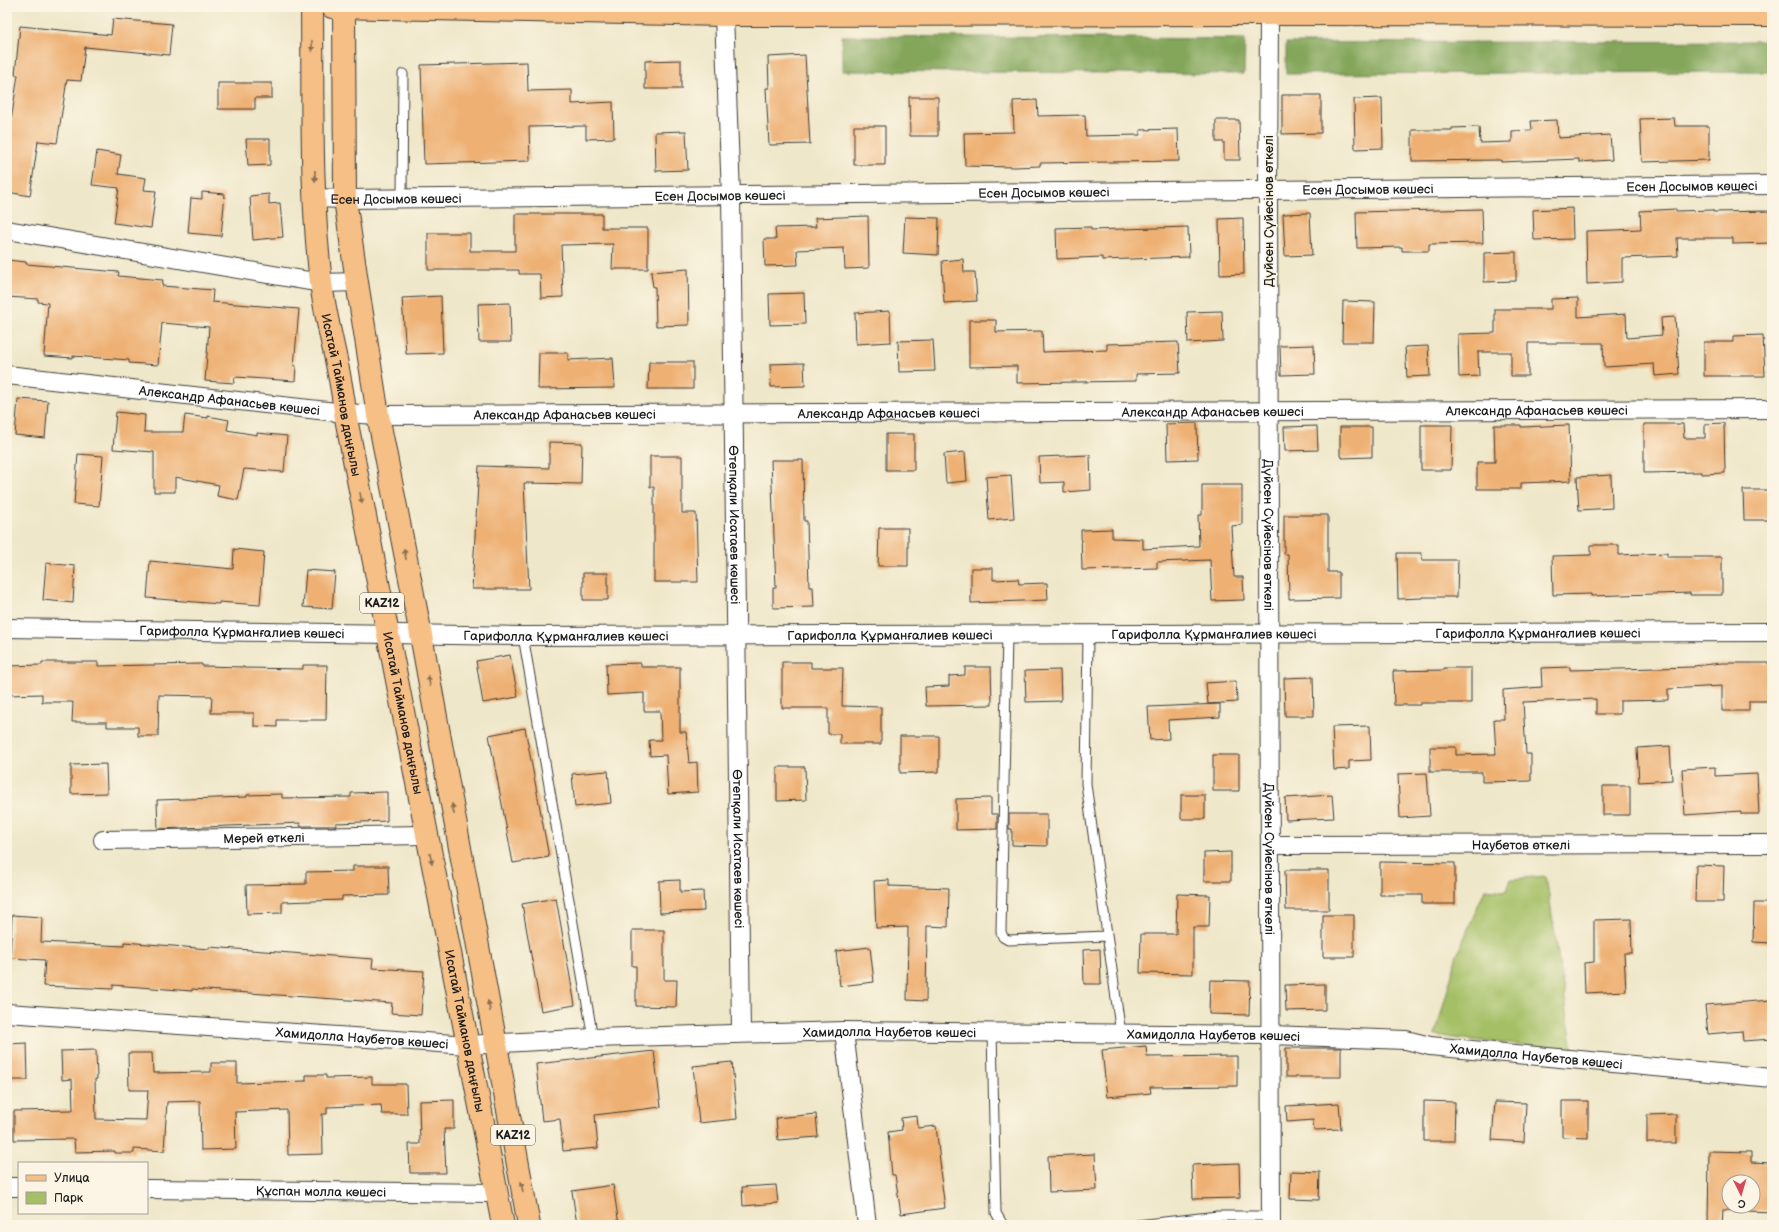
<svg xmlns="http://www.w3.org/2000/svg" width="1779" height="1232" viewBox="0 0 1779 1232" font-family="'Balsamiq Sans',sans-serif">
<rect width="100%" height="100%" fill="#fcf5e5"/>
<filter id="ink" filterUnits="userSpaceOnUse"><feTurbulence type="fractalNoise" baseFrequency=".025" numOctaves="2"/><feDisplacementMap in="SourceGraphic" scale="8" xChannelSelector="R" yChannelSelector="G"/><feConvolveMatrix kernelMatrix="1 2 1 2 8 2 1 2 1" color-interpolation-filters="sRGB"/></filter>
<filter id="wash" filterUnits="userSpaceOnUse"><feTurbulence type="fractalNoise" baseFrequency=".012" numOctaves="4" result="noise"/><feDisplacementMap in="SourceGraphic" scale="16" xChannelSelector="R" yChannelSelector="G"/><feGaussianBlur stdDeviation="0.9" result="paint"/><feColorMatrix in="noise" values="0 0 0 0 0 0 0 0 0 0 0 0 0 0 0 0 0 1.4 0 .05"/><feComposite in="paint" operator="in"/></filter>
<g filter="url(#wash)">
<rect width="100%" height="100%" fill="#efe7c9"/>
<path fill="#a4bf65" stroke="#606e40" d="M1546,876L1573,1051L1435,1036L1457,955L1485,889L1507,891L1511,879Z"/>
<path fill="#83a65a" stroke="#50613b" d="M842,36L1245,39L1244,74L842,71Z
M1772,41V72L1286,74V43Z"/>
<g id="blocks">
<path fill="#eeb073" fill-rule="evenodd" d="M113,19L172,24L169,55L85,47L81,81L67,80L57,143L38,141L30,196L7,192V148L18,75H15L20,26L111,35Z
M805,55L810,144L769,145L766,88H769L768,57Z
M681,60V89H645V61Z
M527,62L528,91L572,90V104L613,102L614,138L586,139V126L529,127L530,161L424,164L421,65Z
M218,83H272V98H255V109H218Z
M1282,95H1321V133L1282,134Z
M909,97H938V136H910Z
M1382,98L1383,148L1355,149L1354,99Z
M1037,100L1038,116L1085,115L1086,136L1140,135V130L1178,129L1179,161L1040,163V166L1015,167L965,166L964,133L1014,132L1013,101Z
M1674,118L1675,126H1709V160L1642,162L1640,119Z
M1216,120H1239L1240,160H1224V142H1216Z
M1557,120L1558,138L1610,135L1612,160L1579,162V159L1501,162V160L1412,161V130H1452V128L1479,127L1480,143L1512,142V131L1532,130L1531,121Z
M854,126H885V165H854Z
M686,131L688,170L656,171L655,132Z
M246,139H270V165L248,166Z
M97,151L121,155L118,174L146,178L144,190L156,191L151,228L114,223L119,188L92,185Z
M202,192L225,194L221,236L188,233L191,198L202,199Z
M269,194V204L280,203L283,237L253,240L250,196Z
M1572,208L1573,239L1534,240L1533,210Z
M1482,209L1483,243L1429,244V251H1402V247L1357,248L1356,212Z
M1676,209V211L1713,210V212L1772,211V243L1733,244V238H1677L1678,256L1622,258V282L1587,284L1586,231L1641,229L1640,211Z
M1310,213L1312,255L1285,256L1283,214Z
M515,214H602V228H648V269H612L613,244L561,245L563,297L541,298L540,274H519V270H428V233H470V251H515Z
M868,216L869,268L845,269L844,248L797,250L798,265L765,266L764,239H776L775,228L816,227L815,218Z
M905,217L939,218L938,255L903,253Z
M1243,218L1244,274L1220,275L1219,219Z
M1091,227V230L1188,227L1189,257L1102,260V257L1057,259L1056,228Z
M1516,252V281L1484,282V253Z
M963,259L964,272H975L977,301L944,303L942,261Z
M7,260L26,262V264L119,272L118,276L163,280L162,286L213,290L212,302L299,309L294,366H296L295,381L235,377L234,383L205,381L209,327L162,323L158,365L129,363V360L73,356V358L44,356L48,303L38,302V299L7,297Z
M688,269L689,325L656,326L655,287H653L651,272Z
M804,293L805,324L770,325L769,294Z
M441,296L443,353L406,354L402,298Z
M1578,298V317L1626,314L1627,338L1662,335L1661,318L1675,317L1679,374L1655,376L1654,364L1604,367L1603,343H1528V376H1511V352H1478L1479,376L1459,377L1458,334L1495,333V309H1551V299Z
M1343,301L1375,302L1374,342H1342Z
M510,303L511,342H479L478,304Z
M890,311L891,342L856,344L855,313Z
M1222,311L1223,341L1188,343L1187,312Z
M969,320H996V332L1042,331L1043,352L1107,350V344L1178,342L1180,373L1136,374V381L1017,383V366L969,367Z
M1763,335L1765,376H1704V342H1733V336Z
M933,340L935,371L899,372L898,341Z
M1314,345L1315,374L1281,375L1280,346Z
M1428,346L1430,376L1407,377L1405,347Z
M539,353H568V360L613,358L615,388L538,389Z
M649,362H693V389H648Z
M804,363L805,386L771,387L770,364Z
M18,399L48,401L45,438L15,435Z
M116,412L145,415L144,432H183L185,415L208,418V416L229,420L227,430L257,435V433L287,436L284,472L244,469L238,500L217,496L219,485L175,477V492H154V452L113,449Z
M1197,423L1198,459L1167,460L1166,424Z
M1724,423L1725,473L1701,474V472L1644,473V424H1683L1684,438H1705V424Z
M1421,425H1452L1451,470H1421Z
M1494,425H1521V427L1569,425L1571,481L1521,483V489H1477V462H1495Z
M1317,426L1318,450L1285,451L1284,427Z
M1340,427H1372V457L1342,458V456H1340Z
M886,434H914V470H886Z
M549,442L582,443L581,484L524,483L529,589H472L479,466L549,468Z
M965,452L967,481L946,483L944,454Z
M78,454L103,456L99,506L74,504Z
M1090,455L1091,490L1064,492V482L1040,483L1039,457Z
M650,456H682V513H696L698,582H654V487H650Z
M771,460H803L804,521H807L809,587H813L814,607L773,608V588H776Z
M1011,475L1014,518L989,520L986,477Z
M1611,475L1612,508L1579,510L1577,477Z
M1202,485H1242V525L1231,526L1234,577H1243L1244,600L1212,601L1210,560L1157,562V568L1082,570L1081,530L1112,529V538L1143,539V549L1199,546L1198,515H1202Z
M1743,490H1772V520H1744Z
M1284,515H1328V572H1339V598L1289,599L1288,554H1284Z
M879,528H908V566H878Z
M1591,545H1619V555L1667,553V557H1722V595H1690V593L1620,595L1591,596V594L1553,595L1552,556L1591,555Z
M234,549L264,552L260,605L219,602V604L147,598L150,561L233,569Z
M1397,553H1421L1422,560H1458L1457,597H1422V598L1398,599Z
M46,563L75,566L73,603L43,600Z
M971,568H993V580L1018,579L1019,584L1047,583L1048,600L971,603Z
M306,570L335,572L332,609L303,607Z
M583,573H608V600H583Z
M510,655L518,697L483,703L476,661Z
M42,662H98V666L202,664V666L244,667V668L303,669V665H327L326,720H277V727L254,726V713H211L212,696L159,695L158,736H138V727H107V722H72L73,702H42V694L7,695V666L42,665Z
M782,662H811V668H843L842,706L881,707V744H840V734H828V708H782Z
M641,663V667H680V732H686L689,763L697,762L698,792L668,794L666,755L650,756L649,740H661L660,711H644V693L607,695L606,664Z
M1722,663H1772V701H1749V711H1722V686L1668,689V700L1620,701V714H1596V699L1523,702L1526,754H1531V781L1482,782V772H1430V747H1456V755L1496,754L1494,719H1504L1503,690L1542,687L1541,668L1570,667V670L1619,669L1694,667V666Z
M965,667H991L992,705L926,706L925,687L949,686V676L965,675Z
M1444,668H1471V703H1420V705H1394L1393,671L1444,670Z
M1060,670L1061,701L1026,702L1025,671Z
M1313,677L1314,716H1285L1284,678Z
M1236,681L1237,702L1208,704L1206,683Z
M1220,704V717L1168,720L1169,739L1150,740L1148,707Z
M1370,726L1371,760L1349,761V769L1334,770L1332,727Z
M525,728L549,857L513,863L489,735Z
M900,736H939V772L900,773Z
M1670,746L1672,780L1639,782L1637,748Z
M1213,755H1239V791H1213Z
M106,764L107,793L71,794V765Z
M777,767H805L806,800L777,801Z
M1715,767V776L1757,774L1759,814H1741V811L1685,815L1682,769Z
M608,771L611,803L575,807L572,774Z
M1427,773L1430,816L1400,818L1398,774Z
M1603,786H1630V815H1603Z
M387,792V821L336,823V826H300V823L158,829L157,800L247,797V795L282,794V798L351,797V793Z
M1181,795H1205V819H1181Z
M1332,795L1334,818L1286,820L1285,798Z
M991,798V814H997V829L956,830V799Z
M1009,814H1047V846L1012,845V829H1009Z
M1231,852V881H1204V853Z
M1380,862L1455,863V904H1422V895H1380Z
M1696,865L1724,866L1723,902H1695Z
M353,866H388L389,895L342,896V900L282,902V913L247,914L246,885L306,884V872L353,871Z
M1285,870H1329V910H1286Z
M680,880V892L703,891L704,911L660,913L659,881Z
M889,880V886L949,888L948,927L927,926L926,1001L907,1000L908,927L876,928L874,881Z
M1177,894L1210,895L1209,927H1193V974L1140,973L1141,934H1176Z
M556,898L575,1005L541,1011L522,904Z
M1754,903H1772V943L1753,942Z
M12,915L42,917L41,942L124,946V942L209,949V947L373,959L372,968L424,971L421,1015L391,1013L392,1003L192,989V991L113,985V989L43,986L45,960L10,958Z
M1323,915H1354V957H1323Z
M1631,919L1632,953H1624L1626,991L1585,993L1584,963L1594,962V920Z
M632,930H664V980H677L676,1007L636,1006V966H632Z
M870,947L874,982L840,986L836,951Z
M1100,949L1101,984H1084L1083,950Z
M1210,980L1250,981L1249,1015L1209,1014Z
M1325,984V1010L1286,1011L1285,985Z
M1771,1000L1772,1039L1743,1041L1742,1031L1708,1034L1705,1005Z
M27,1043L28,1080H7V1044Z
M1146,1046L1147,1057L1237,1056V1086L1150,1087L1151,1093L1107,1097L1102,1050Z
M1286,1048H1341V1077H1286Z
M96,1050L97,1079H95L96,1119L146,1120L148,1090H129L128,1053H152L153,1073L211,1072V1063H237V1083L306,1081V1075H326V1078L372,1077V1084H406L407,1114H382L381,1105L327,1107V1114H322L323,1154L288,1155L287,1110L235,1112L236,1149L201,1150L200,1101L167,1102L164,1151L134,1149V1153H115V1151L75,1152L74,1139L14,1140V1111L73,1110L72,1079L62,1080L61,1051Z
M654,1051L661,1107L595,1115L598,1148L563,1151L560,1119L542,1121L536,1064Z
M732,1062L737,1119L699,1123L693,1066Z
M454,1100V1129H444L446,1173H410L409,1144H420L419,1101Z
M1424,1101L1455,1102L1454,1141H1424Z
M1562,1101H1588V1138L1562,1137Z
M1495,1102L1526,1103L1524,1142L1492,1140Z
M1339,1103L1341,1129L1314,1130L1313,1120L1287,1122L1286,1106Z
M816,1114L818,1137L778,1140L776,1118Z
M1676,1114V1143H1647V1115Z
M917,1116L918,1128L936,1126L941,1170H940L945,1208L901,1214L895,1175H892L888,1132L902,1130L901,1118Z
M1709,1151L1751,1152V1162L1772,1163V1212L1723,1210L1722,1225H1708ZM1729,1182H1753V1206H1729Z
M1095,1154L1097,1190L1049,1192L1048,1156Z
M1239,1163L1240,1198L1193,1199L1192,1165Z
M1291,1171L1320,1172L1319,1200L1290,1199Z
M613,1185L619,1225H577L572,1191Z
M776,1185L778,1203L743,1206L742,1187Z"/>
</g>
</g>
<g filter="url(#ink)">
<use href="#blocks" fill-opacity="0" stroke="#3c3a36" stroke-width="1"/>
<g fill="none" stroke-linecap="round" stroke-linejoin="round">
<defs>
<path id="service" d="M402,198L403,74
M1007,634L1001,932L1003,937L1008,940L1107,936
M1088,634L1086,784L1121,1034
M523,636L593,1038
M992,1032L996,1213L1003,1225
M1137,1225L1218,1216H1271
M1213,1225L1218,1216"/>
<g id="minor">
<path id="s1" d="M1269,14L1268,190L1271,1225"/>
<path id="s2" d="M724,15L731,195L741,1033"/>
<path id="s3" d="M315,198L345,199L1772,185"/>
<path d="M7,230L321,283L357,282"/>
<path id="s4" d="M7,375L345,413L378,415L1772,409"/>
<path id="s5" d="M7,628L523,636L1772,632"/>
<path id="s6" d="M103,840L426,835"/>
<path id="s7" d="M1271,845L1772,844"/>
<path id="s8" d="M7,1013L468,1045L593,1038L844,1031L1271,1035L1406,1040L1430,1046L1772,1078"/>
<path d="M844,1031L867,1225"/>
<path d="M7,1187H19"/>
<path id="s9" d="M147,1189L496,1193"/>
</g>
<g id="primary">
<path id="s10" d="M312,7C313,98 310,191 321,282C326,326 341,369 345,413L503,1225"/>
<path d="M332,7L724,15L1269,14L1772,15"/>
<path d="M344,7L345,199L357,282L378,415L421,635L529,1225"/>
</g>
</defs>
<use href="#service" stroke="#3c3a36" stroke-width="11"/>
<use href="#minor" stroke="#3c3a36" stroke-width="20"/>
<use href="#primary" stroke="#3c3a36" stroke-width="24"/>
<use href="#service" stroke="#fff" stroke-width="9"/>
<use href="#minor" stroke="#fff" stroke-width="18"/>
<use href="#primary" stroke="#f5bf86" stroke-width="22"/>
</g>
<defs><path id="oneway-solid" d="M-6-.8H1V-3.2L6.5 0L1 3.2V.8H-6Z"/></defs>
<g fill="#886e51">
<use href="#oneway-solid" transform="translate(312 46) rotate(89)"/>
<use href="#oneway-solid" transform="translate(315 176) rotate(89)"/>
<use href="#oneway-solid" transform="translate(361 498) rotate(79)"/>
<use href="#oneway-solid" transform="translate(405 554) rotate(-101)"/>
<use href="#oneway-solid" transform="translate(429 681) rotate(-101)"/>
<use href="#oneway-solid" transform="translate(453 809) rotate(-101)"/>
<use href="#oneway-solid" transform="translate(431 859) rotate(79)"/>
<use href="#oneway-solid" transform="translate(489 1006) rotate(-101)"/>
<use href="#oneway-solid" transform="translate(522 1187) rotate(-100)"/>
</g>
</g>
<g text-anchor="middle" stroke-width="3.5" stroke-linejoin="round" paint-order="stroke">
<g fill="#fcf5e5" stroke="#5f5d58" stroke-width="1">
<rect x="360" y="593" width="44" height="20" rx="3"/>
<rect x="491" y="1125" width="44" height="20" rx="3"/>
</g>
<g font-size="12" font-weight="bold" fill="#1c1c1c">
<text x="382" y="607">KAZ12</text>
<text x="513" y="1139">KAZ12</text>
</g>
<g font-size="13" fill="#1c1c1c" stroke="#fcf5e5">
<text dy="5" stroke="none"><textPath href="#s3" startOffset="1377">Есен Досымов көшесі</textPath></text>
<text dy="5" stroke="none"><textPath href="#s3" startOffset="1053">Есен Досымов көшесі</textPath></text>
<text dy="5" stroke="none"><textPath href="#s3" startOffset="729">Есен Досымов көшесі</textPath></text>
<text dy="5" stroke="none"><textPath href="#s3" startOffset="405">Есен Досымов көшесі</textPath></text>
<text dy="5" stroke="none"><textPath href="#s3" startOffset="81">Есен Досымов көшесі</textPath></text>
<text transform="translate(1268 211) rotate(-90)" y="5">Дүйсен Сүйесінов өткелі</text>
<text dy="5" stroke="none"><textPath href="#s10" startOffset="390">Исатай Тайманов даңғылы</textPath></text>
<text dy="5" stroke="none"><textPath href="#s4" startOffset="224">Александр Афанасьев көшесі</textPath></text>
<text dy="5" stroke="none"><textPath href="#s4" startOffset="1532">Александр Афанасьев көшесі</textPath></text>
<text dy="5" stroke="none"><textPath href="#s4" startOffset="1208">Александр Афанасьев көшесі</textPath></text>
<text dy="5" stroke="none"><textPath href="#s4" startOffset="884">Александр Афанасьев көшесі</textPath></text>
<text dy="5" stroke="none"><textPath href="#s4" startOffset="560">Александр Афанасьев көшесі</textPath></text>
<text dy="5" stroke="none"><textPath href="#s2" startOffset="510">Өтепқали Исатаев көшесі</textPath></text>
<text dy="5" stroke="none"><textPath href="#s1" startOffset="521">Дүйсен Сүйесінов өткелі</textPath></text>
<text dy="5" stroke="none"><textPath href="#s5" startOffset="235">Гарифолла Құрманғалиев көшесі</textPath></text>
<text dy="5" stroke="none"><textPath href="#s5" startOffset="1531">Гарифолла Құрманғалиев көшесі</textPath></text>
<text dy="5" stroke="none"><textPath href="#s5" startOffset="1207">Гарифолла Құрманғалиев көшесі</textPath></text>
<text dy="5" stroke="none"><textPath href="#s5" startOffset="883">Гарифолла Құрманғалиев көшесі</textPath></text>
<text dy="5" stroke="none"><textPath href="#s5" startOffset="559">Гарифолла Құрманғалиев көшесі</textPath></text>
<text dy="5" stroke="none"><textPath href="#s10" startOffset="714">Исатай Тайманов даңғылы</textPath></text>
<text dy="5" stroke="none"><textPath href="#s6" startOffset="161">Мерей өткелі</textPath></text>
<text dy="5" stroke="none"><textPath href="#s7" startOffset="250">Наубетов өткелі</textPath></text>
<text dy="5" stroke="none"><textPath href="#s2" startOffset="834">Өтепқали Исатаев көшесі</textPath></text>
<text dy="5" stroke="none"><textPath href="#s1" startOffset="845">Дүйсен Сүйесінов өткелі</textPath></text>
<text dy="5" stroke="none"><textPath href="#s10" startOffset="1038">Исатай Тайманов даңғылы</textPath></text>
<text dy="5" stroke="none"><textPath href="#s8" startOffset="884">Хамидолла Наубетов көшесі</textPath></text>
<text dy="5" stroke="none"><textPath href="#s8" startOffset="1208">Хамидолла Наубетов көшесі</textPath></text>
<text dy="5" stroke="none"><textPath href="#s8" startOffset="356">Хамидолла Наубетов көшесі</textPath></text>
<text dy="5" stroke="none"><textPath href="#s8" startOffset="1532">Хамидолла Наубетов көшесі</textPath></text>
<text dy="5" stroke="none"><textPath href="#s9" startOffset="174">Құспан молла көшесі</textPath></text>
</g>
</g>
<rect width="1779" height="1232" fill="none" stroke="#fcf5e5" stroke-width="24"/>
<rect x="18" y="1162" width="130" height="52" fill="#fcf5e5" stroke="#a29e95"/>
<rect x="26" y="1175" width="20" height="6" fill="#f5bf86" stroke="#a29e95"/>
<text x="54" y="1182" font-size="12" fill="#1c1c1c">Улица</text>
<rect x="26" y="1192" width="20" height="12" fill="#a4bf65" stroke="#a29e95"/>
<text x="54" y="1202" font-size="12" fill="#1c1c1c">Парк</text>
<g transform="translate(1741 1194) rotate(175)"><circle r="19" fill="#fcf5e5" stroke="#a29e95"/>
<path d="M0-3L7 15L0 10L-7 15Z" fill="#d1495b"/>
<text y="-6" font-size="11" font-weight="bold" text-anchor="middle" fill="#1c1c1c">С</text>
</g>
</svg>
